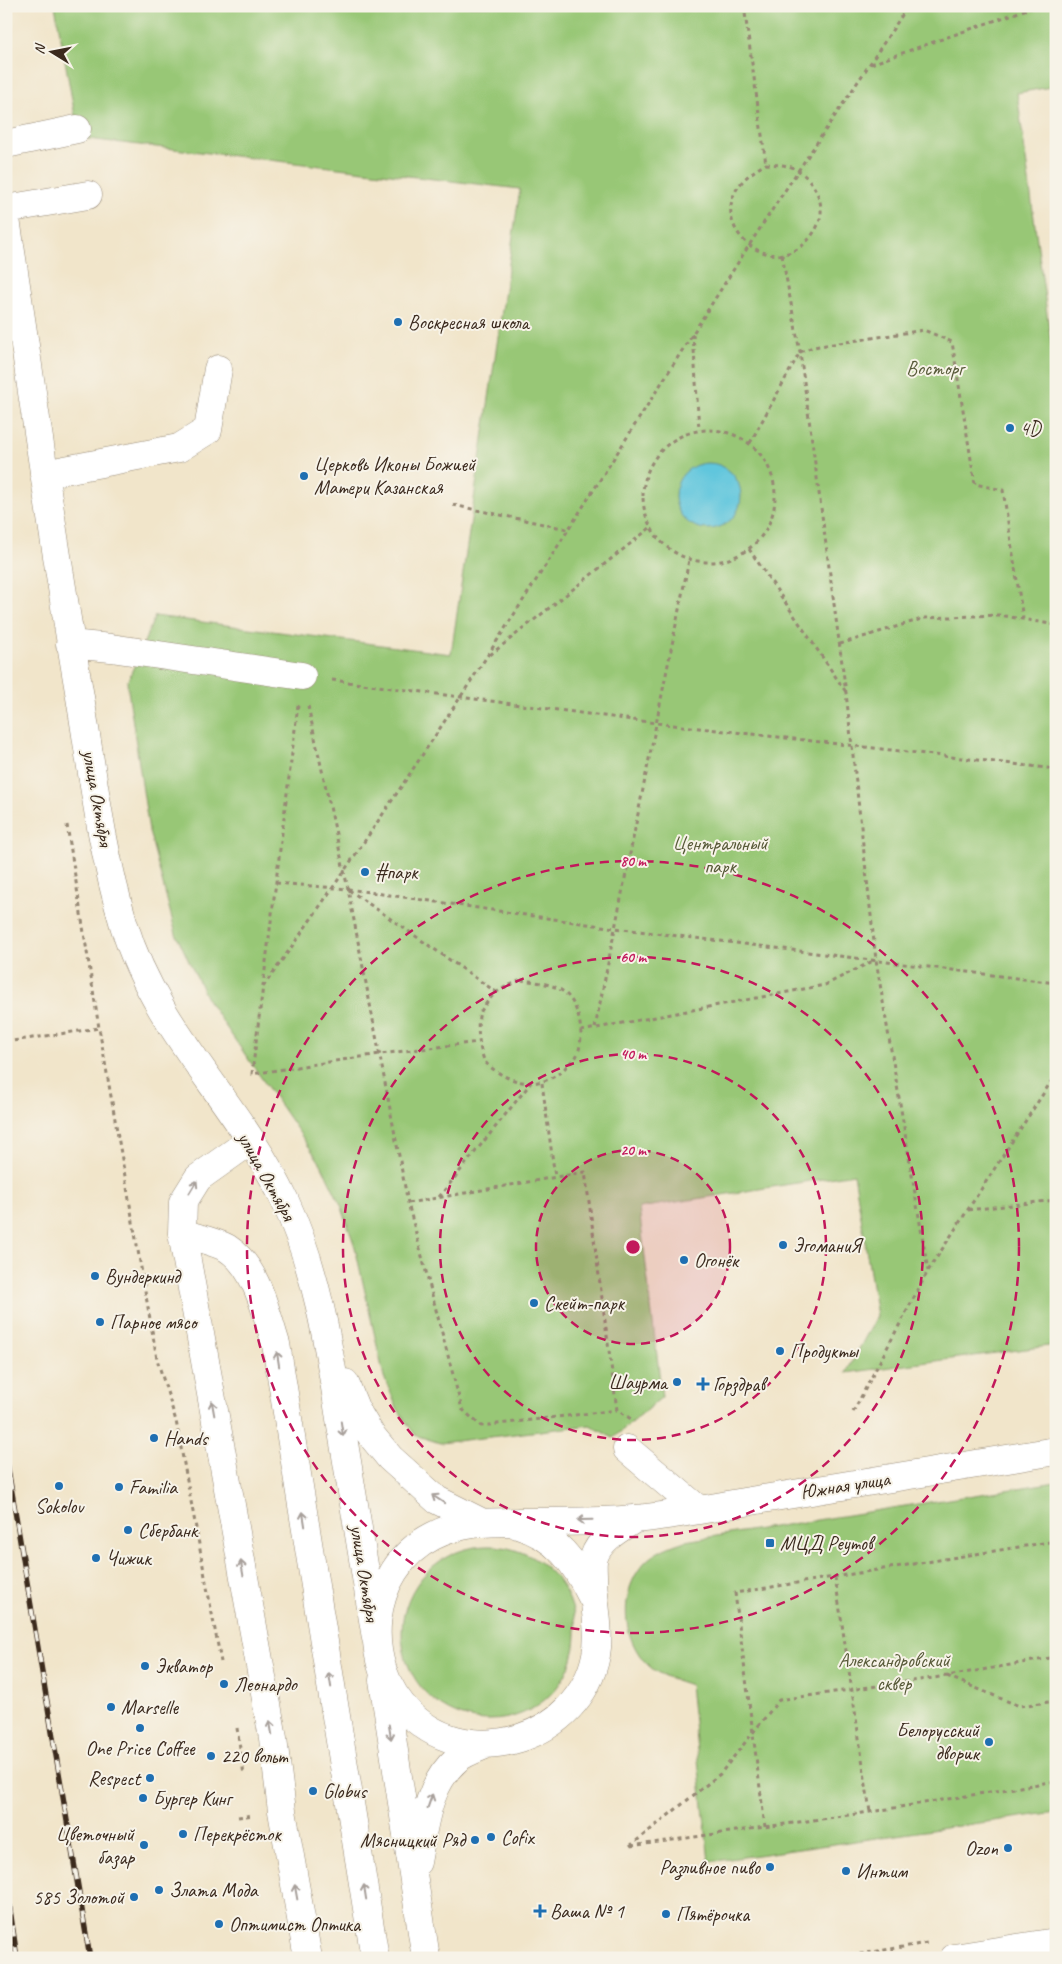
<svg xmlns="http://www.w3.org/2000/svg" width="1062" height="1964" viewBox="0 0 1062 1964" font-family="Caveat,sans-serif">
<rect width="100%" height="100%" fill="#f7f3e8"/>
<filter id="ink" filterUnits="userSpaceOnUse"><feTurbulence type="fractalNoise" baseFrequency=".02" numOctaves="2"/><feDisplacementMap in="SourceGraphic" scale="10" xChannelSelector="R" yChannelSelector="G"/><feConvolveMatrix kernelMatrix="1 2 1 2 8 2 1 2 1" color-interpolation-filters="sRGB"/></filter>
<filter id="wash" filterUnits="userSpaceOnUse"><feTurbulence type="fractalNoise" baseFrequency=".0096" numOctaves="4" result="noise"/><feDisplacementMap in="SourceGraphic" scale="20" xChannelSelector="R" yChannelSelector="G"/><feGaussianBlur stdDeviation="1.12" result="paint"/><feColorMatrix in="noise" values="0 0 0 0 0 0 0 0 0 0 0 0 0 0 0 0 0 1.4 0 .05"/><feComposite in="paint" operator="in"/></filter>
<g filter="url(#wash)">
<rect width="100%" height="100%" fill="#f1e5ca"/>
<path fill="#98c776" stroke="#6a784a" d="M55,6H1056V86L1017,93L1056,380V1345L846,1373L877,1316L854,1174L639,1208L662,1397L613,1438L590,1425L440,1443L415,1435L397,1408L384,1377L355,1247L341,1205L321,1164L208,1001L176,934L149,831L127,683L155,616L451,654L520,189L79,138Z
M1056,1482V1812L709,1862L690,1685C676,1680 661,1677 649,1666C621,1640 618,1591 645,1562C656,1551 670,1546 685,1541Z
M402 1633a87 87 0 1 1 174 0a87 87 0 1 1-174 0Z"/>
<path fill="#60c6dd" stroke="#4e787e" d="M675 496a33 33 0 1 1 66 0a33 33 0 1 1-66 0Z"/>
</g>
<g filter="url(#ink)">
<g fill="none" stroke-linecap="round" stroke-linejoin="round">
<defs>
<path id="minor" d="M6,144L77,129
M6,209L88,195
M6,219C30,376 52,534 79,691C92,769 101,849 124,925C155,1030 240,1104 285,1201C318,1272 329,1349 341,1425C353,1496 364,1567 376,1638
M44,474L179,448L208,430L218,369
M70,644L111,648L302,676
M250,1141L198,1178L183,1202L182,1233L273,1738L282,1811L308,1958
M182,1233C196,1238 214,1241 227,1248C257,1267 266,1313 276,1344L375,1958
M345,1383L356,1410L371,1435L390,1458L437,1500L481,1522
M627,1449L698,1509
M633,1520C619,1529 600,1539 594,1557C592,1562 593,1570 593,1576C593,1602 601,1629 596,1655C580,1738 472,1773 411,1715C359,1666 366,1570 433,1536C460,1522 487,1522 517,1522C556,1521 596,1523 634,1519C681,1515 728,1504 775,1497C868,1481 962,1466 1056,1451
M518,1525C556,1536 575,1562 592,1597
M383,1680L426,1958
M417,1862C424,1826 427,1785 457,1759C464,1753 476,1749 485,1745
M954,1958L1056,1942"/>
</defs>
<use href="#minor" stroke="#968874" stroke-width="29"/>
<path stroke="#968874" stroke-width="3" stroke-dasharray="4 4" stroke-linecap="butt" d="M744,6L766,164
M871,64L1036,6
M766,164C777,165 790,164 799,171C815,182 827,206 818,225C780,302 677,210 766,164Z
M782,255L800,352L846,693L876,960L928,1271
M693,334L699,430
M643 496a66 66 0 1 1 132 0a66 66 0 1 1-132 0Z
M750,443L800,352L813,347L924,330L952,342L975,484L1003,490L1023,619
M453,505L567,529
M749,549L846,692
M840,644L925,618L999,615L1056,625
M490,655L650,528
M332,680L656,723L1056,769
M298,705L252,1074L380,1054L479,1042
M308,706L348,889L408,1203L462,1409L481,1426L617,1410
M67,825L99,1028L157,1359L176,1421L221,1662
M276,883L348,889L615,928L1056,983
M349,890L496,992
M521,980C535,982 553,983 565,993C580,1006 586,1039 576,1057C573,1061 568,1064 565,1068C542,1091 510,1085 487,1064C479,1056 476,1023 480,1013C483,1007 492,995 497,992C504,987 513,984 521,980Z
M263,987C429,755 579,512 732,272C789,182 850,95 908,6
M595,1028L689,560
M581,1031L825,985L875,960
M6,1042L99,1028
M542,1083L555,1177
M439,1197L530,1084
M408,1203L585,1172L617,1410L631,1419
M968,1210L1056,1200
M853,1412L928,1271L1056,1074
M835,1577L870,1812
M947,1676L1019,1706L1056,1701
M237,1728L244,1775
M238,1817L253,1815
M765,1827L735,1593L1056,1541
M630,1846L720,1774L779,1700L947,1676L1056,1657
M631,1846L870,1812L1056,1781
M836,1958L927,1943"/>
<use href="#minor" stroke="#fff" stroke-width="28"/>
<defs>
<path id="rail" d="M6,1457L90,1958
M6,1882L17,1958"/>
</defs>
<use href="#rail" stroke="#3b2a1e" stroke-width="5.5"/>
<use href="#rail" stroke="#f7f3e8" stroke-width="4" stroke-dasharray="11" stroke-linecap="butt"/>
</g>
<defs><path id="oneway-shaft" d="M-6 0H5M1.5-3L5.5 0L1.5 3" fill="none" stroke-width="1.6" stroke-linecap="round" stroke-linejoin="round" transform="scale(1.25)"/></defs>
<g stroke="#a79f9a">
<use href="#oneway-shaft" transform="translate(193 1187) rotate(-59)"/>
<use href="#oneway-shaft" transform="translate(278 1359) rotate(-99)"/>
<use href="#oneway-shaft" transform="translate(213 1408) rotate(-100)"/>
<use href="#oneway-shaft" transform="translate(342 1429) rotate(81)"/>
<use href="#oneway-shaft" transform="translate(438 1499) rotate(-146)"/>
<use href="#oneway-shaft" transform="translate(304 1519) rotate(-99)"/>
<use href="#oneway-shaft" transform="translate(585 1520) rotate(179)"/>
<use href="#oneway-shaft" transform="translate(242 1568) rotate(-100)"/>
<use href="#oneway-shaft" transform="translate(330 1680) rotate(-99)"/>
<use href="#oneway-shaft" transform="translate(271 1728) rotate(-100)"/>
<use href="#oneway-shaft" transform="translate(390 1732) rotate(81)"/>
<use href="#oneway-shaft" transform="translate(430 1801) rotate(-71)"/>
<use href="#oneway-shaft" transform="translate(296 1892) rotate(-100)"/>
<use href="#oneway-shaft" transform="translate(365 1892) rotate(-99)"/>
</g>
</g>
<circle cx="633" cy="1247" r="97" fill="#c2185b" fill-opacity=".12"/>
<g fill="none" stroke="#c2185b" stroke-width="2.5" stroke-dasharray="9 6">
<circle cx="633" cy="1247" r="97"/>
<circle cx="633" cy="1247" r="193"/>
<circle cx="633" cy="1247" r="290"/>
<circle cx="633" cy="1247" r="386"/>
</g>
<g fill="#1f6fb2" stroke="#f7f3e8" stroke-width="2">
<circle cx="398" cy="322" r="5"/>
<circle cx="1010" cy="428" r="5"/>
<circle cx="304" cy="476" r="5"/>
<circle cx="365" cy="872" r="5"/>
<circle cx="783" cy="1245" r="5"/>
<circle cx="684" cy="1260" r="5"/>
<circle cx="95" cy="1276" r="5"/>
<circle cx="534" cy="1303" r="5"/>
<circle cx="100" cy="1322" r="5"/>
<circle cx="780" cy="1351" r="5"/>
<circle cx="677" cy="1382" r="5"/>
<path d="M700.5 1376.5h5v5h5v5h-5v5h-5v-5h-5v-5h5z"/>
<circle cx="154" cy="1438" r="5"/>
<circle cx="59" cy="1486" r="5"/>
<circle cx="119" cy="1487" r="5"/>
<circle cx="128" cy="1530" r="5"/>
<rect x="765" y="1538" width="10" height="10" rx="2.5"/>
<circle cx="96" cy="1558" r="5"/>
<circle cx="145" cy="1666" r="5"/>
<circle cx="224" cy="1684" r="5"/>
<circle cx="111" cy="1707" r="5"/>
<circle cx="140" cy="1728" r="5"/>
<circle cx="989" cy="1742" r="5"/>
<circle cx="211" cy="1756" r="5"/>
<circle cx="150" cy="1778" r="5"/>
<circle cx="313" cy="1791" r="5"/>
<circle cx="143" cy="1798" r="5"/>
<circle cx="183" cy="1834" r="5"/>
<circle cx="491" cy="1837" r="5"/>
<circle cx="475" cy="1840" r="5"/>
<circle cx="144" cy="1845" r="5"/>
<circle cx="1008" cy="1848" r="5"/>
<circle cx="770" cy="1867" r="5"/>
<circle cx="846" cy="1871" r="5"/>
<circle cx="159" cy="1890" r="5"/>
<circle cx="134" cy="1897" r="5"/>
<path d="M537.5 1903.5h5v5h5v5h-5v5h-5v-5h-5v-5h5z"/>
<circle cx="666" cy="1914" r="5"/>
<circle cx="219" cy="1924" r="5"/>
</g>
<g text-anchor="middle" stroke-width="4" stroke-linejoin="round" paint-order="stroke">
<g font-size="20" fill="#3b2a1e" stroke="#f7f3e8" text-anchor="start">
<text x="408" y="329">Воскресная школа</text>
<text x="1020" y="435">4D</text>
<text x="314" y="471">Церковь Иконы Божией<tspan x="314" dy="23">Матери Казанская</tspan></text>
<text x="375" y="879">#парк</text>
<text x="793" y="1252">ЭгоманиЯ</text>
<text x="694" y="1267">Огонёк</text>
<text x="105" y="1283">Вундеркинд</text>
<text x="544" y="1310">Скейт-парк</text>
<text x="110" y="1329">Парное мясо</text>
<text x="790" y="1358">Продукты</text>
<text x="667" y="1389" text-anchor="end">Шаурма</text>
<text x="713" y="1391">Горздрав</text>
<text x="164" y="1445">Hands</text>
<text x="129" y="1494">Familia</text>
<text x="59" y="1513" text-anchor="middle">Sokolov</text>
<text x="138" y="1537">Сбербанк</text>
<text x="780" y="1550">МЦД Реутов</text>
<text x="106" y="1565">Чижик</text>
<text x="155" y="1673">Экватор</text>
<text x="234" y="1691">Леонардо</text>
<text x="121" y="1714">Marselle</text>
<text x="979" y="1737" text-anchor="end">Белорусский<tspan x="979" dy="23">дворик</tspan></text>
<text x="140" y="1755" text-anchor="middle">One Price Coffee</text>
<text x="221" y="1763">220 вольт</text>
<text x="140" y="1785" text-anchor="end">Respect</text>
<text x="323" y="1798">Globus</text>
<text x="153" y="1805">Бургер Кинг</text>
<text x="134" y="1841" text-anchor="end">Цветочный<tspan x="134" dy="23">базар</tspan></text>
<text x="193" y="1841">Перекрёсток</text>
<text x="501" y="1844">Cofix</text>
<text x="465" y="1847" text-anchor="end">Мясницкий Ряд</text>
<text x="998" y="1855" text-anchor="end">Ozon</text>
<text x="760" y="1874" text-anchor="end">Разливное пиво</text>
<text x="856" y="1878">Интим</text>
<text x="169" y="1897">Злата Мода</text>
<text x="124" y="1904" text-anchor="end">585 Золотой</text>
<text x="550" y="1918">Ваша № 1</text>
<text x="676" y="1921">Пятёрочка</text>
<text x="229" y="1931">Оптимист Оптика</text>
</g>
<g font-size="20" fill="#575938" stroke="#f7f3e8">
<text x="935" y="375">Восторг</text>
<text x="720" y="850">Центральный<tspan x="720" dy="23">парк</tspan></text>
<text x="894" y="1667">Александровский<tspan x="894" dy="23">сквер</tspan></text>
</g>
<g font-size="20" fill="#3b2a1e" stroke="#f7f3e8">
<text transform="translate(98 798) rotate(80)" y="7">улица Октября</text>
<text transform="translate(267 1176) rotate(61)" y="7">улица Октября</text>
<text transform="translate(845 1485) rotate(-9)" y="7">Южная улица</text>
<text transform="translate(365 1573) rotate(81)" y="7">улица Октября</text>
</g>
</g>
<circle cx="633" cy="1247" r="8" fill="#c2185b" stroke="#f7f3e8" stroke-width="2.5"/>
<g font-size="15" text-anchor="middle" font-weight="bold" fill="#c2185b" stroke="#f7f3e8" stroke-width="4" stroke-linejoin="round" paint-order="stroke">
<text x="633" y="866">80 m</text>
<text x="633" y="962">60 m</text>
<text x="633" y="1059">40 m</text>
<text x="633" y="1155">20 m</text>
</g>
<rect width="1062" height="1964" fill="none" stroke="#f7f3e8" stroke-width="25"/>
<g transform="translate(52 52) rotate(280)" stroke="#f7f3e8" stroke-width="4" paint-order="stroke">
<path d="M0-4L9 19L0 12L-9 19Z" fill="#3b2a1e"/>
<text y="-8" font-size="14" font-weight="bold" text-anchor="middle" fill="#3b2a1e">N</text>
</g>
</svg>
